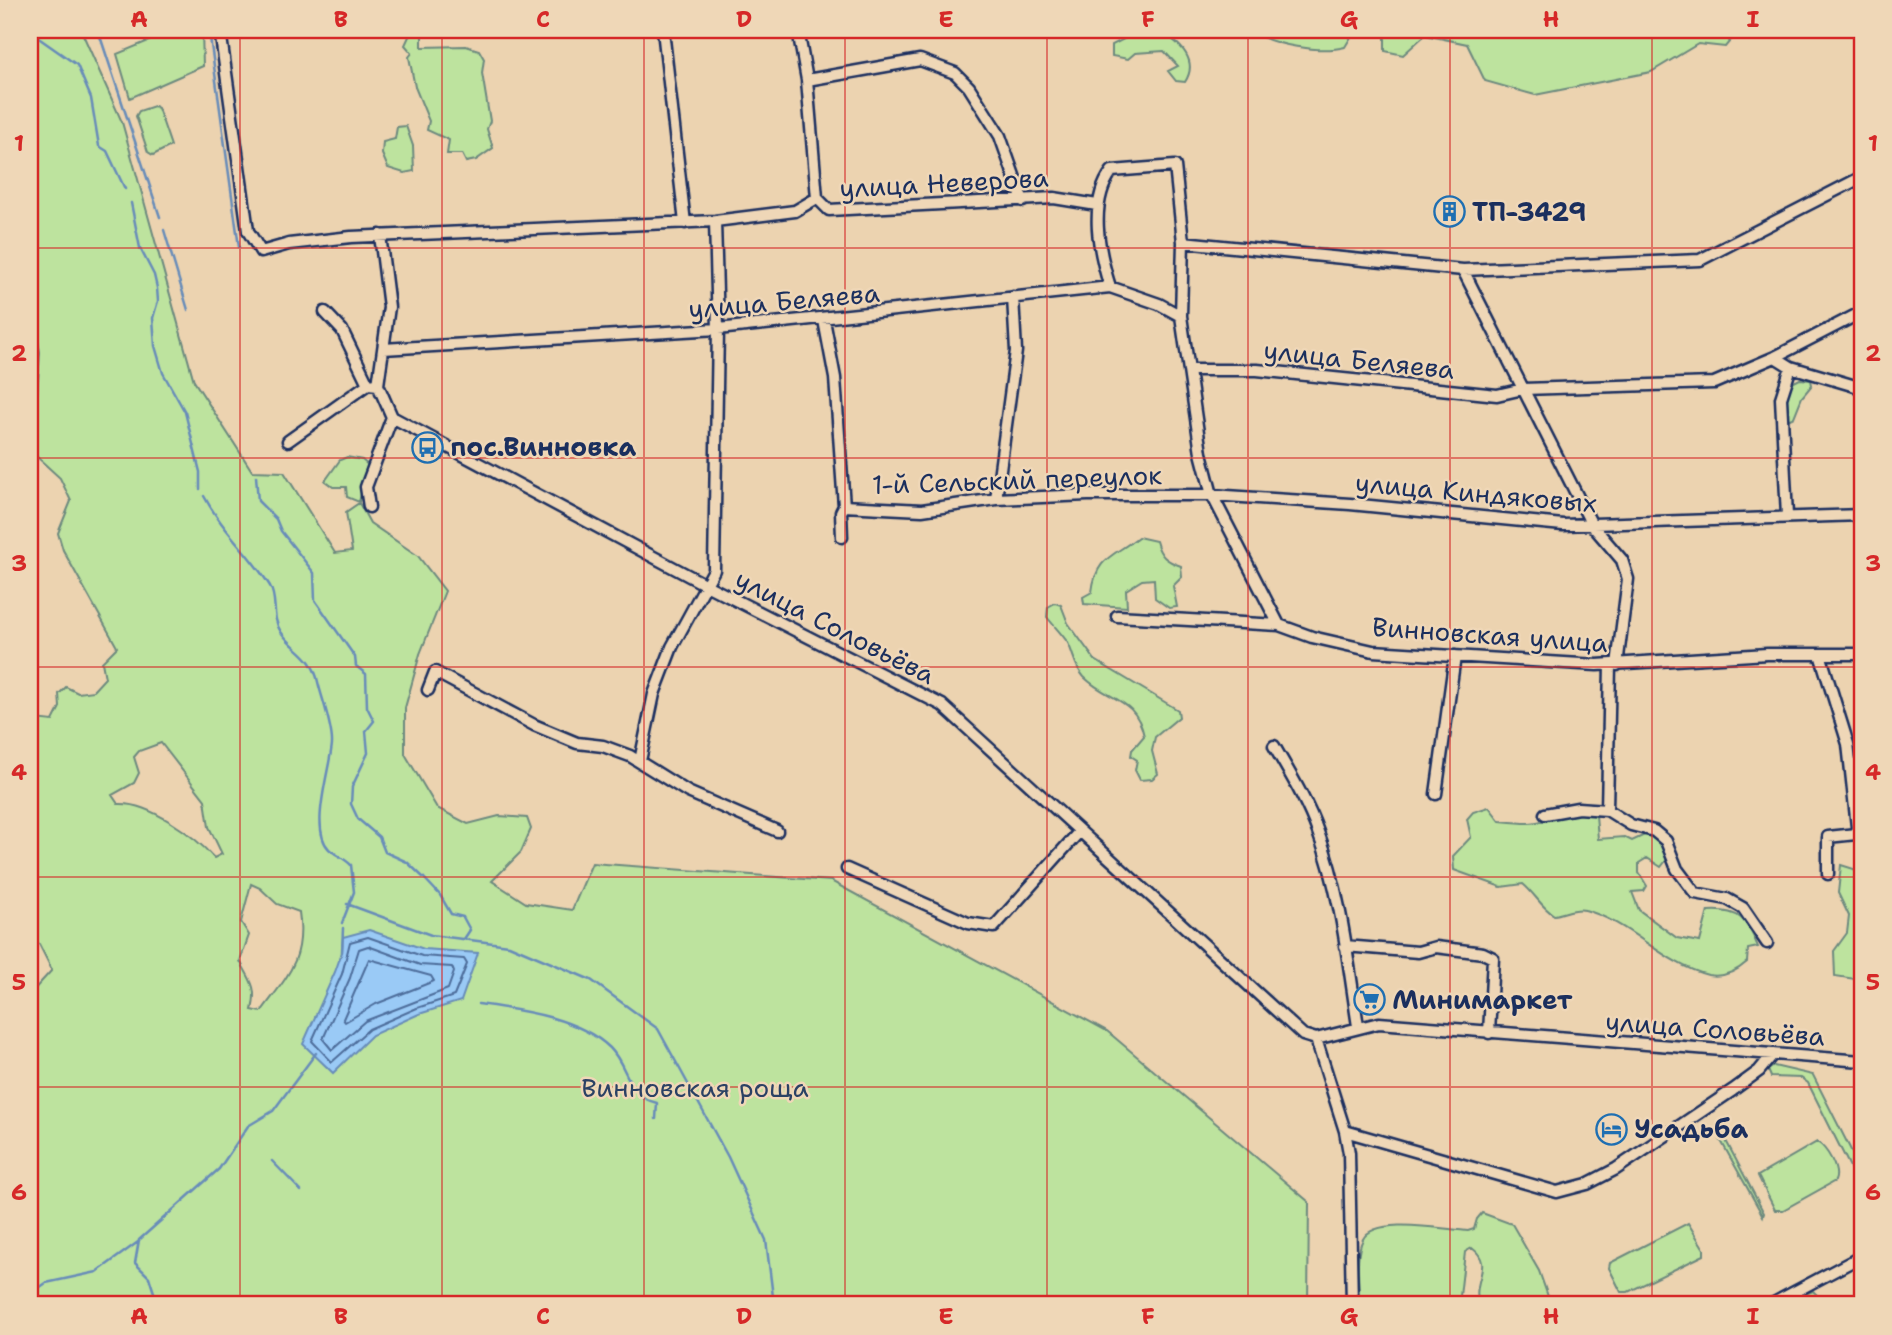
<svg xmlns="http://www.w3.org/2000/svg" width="1892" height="1335" viewBox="0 0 1892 1335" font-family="'Shantell Sans',sans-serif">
<rect width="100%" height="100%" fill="#ecd3b0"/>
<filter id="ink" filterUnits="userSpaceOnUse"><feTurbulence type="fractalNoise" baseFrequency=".0143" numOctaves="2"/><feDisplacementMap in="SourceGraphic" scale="14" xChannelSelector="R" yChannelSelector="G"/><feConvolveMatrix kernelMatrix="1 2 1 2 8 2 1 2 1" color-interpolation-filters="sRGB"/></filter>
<g filter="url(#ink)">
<path fill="#bde39e" stroke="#6c897e" stroke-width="2" fill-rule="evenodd" d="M30,30H81L122,122L194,381L252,471L284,472L335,553L352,551L346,512L359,503L370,523L418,556L445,591L420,654L405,708V754L437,808L468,824L499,816L527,818L531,829L521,852L492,881L526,903L572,910L592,863L831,881L1107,1031L1309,1202L1308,1305H30V994L52,970L39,944L30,938V714L35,719L53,721L60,707L59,694L66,687L78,693L93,691L105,678L102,662L117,647L63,550L58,533L71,501L60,478L36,456L35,424L40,352L30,297ZM161,743L205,800L209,827L222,854L214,858C195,836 149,802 118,804L112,795L134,783L139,773L134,757L139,751ZM251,884L260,888L277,904L299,912C306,960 287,976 261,1012L252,1010C258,987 250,980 240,961L249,935L241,922Z
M175,30H202L203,66L130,98L117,54Z
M412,30H422V47L466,46L479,50L484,59L482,73L490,121L487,129L493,148L476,160L466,162L462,154H447L449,140L427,130L429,121L415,87L409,57L412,53L405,45Z
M1120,30H1176L1173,40C1187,51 1196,65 1185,82L1176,81L1168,71L1178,66L1164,51L1135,53L1128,59L1112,56V45L1126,38Z
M1251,30H1364L1354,32L1345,47C1322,53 1270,46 1251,30Z
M1376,30H1734L1735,35L1725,47L1698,44L1651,72L1535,95L1485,81L1467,44L1425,35L1403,55L1385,51V32Z
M154,106L158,108L171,146L153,155L148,152L136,116L139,111Z
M406,126L413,146L414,171L404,173L388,168L382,154L383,142L395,139L397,127Z
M1800,379L1811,380L1812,385L1802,397L1794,417L1788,420C1780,406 1784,385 1800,379Z
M347,457L362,460L368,465L359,502L347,497L346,487H333L325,481L340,460Z
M1138,537L1156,541C1160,556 1166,561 1181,566L1182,577L1173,586L1177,607L1169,608L1155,598L1154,579L1142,580L1126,590L1127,607L1084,604L1083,597L1092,592C1096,557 1113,557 1138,537Z
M1055,603L1061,605L1068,623L1095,660L1178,710L1179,717L1155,737L1152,751L1158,774L1152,779L1140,780L1135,770L1137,760L1131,756L1132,750L1144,736C1136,697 1108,701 1084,677C1074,666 1074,655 1068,643C1063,635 1053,625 1047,617L1048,607Z
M1489,807L1500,821C1510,822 1519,823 1529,823C1550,823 1577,805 1596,815L1598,839L1624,837L1632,841L1649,833L1663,842L1668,858L1661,867L1647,858L1639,863V873L1647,886L1644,891L1632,892L1639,910L1677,938L1700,942L1708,911C1739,909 1747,919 1758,947L1748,949L1747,962C1737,971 1723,978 1708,975C1663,964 1630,922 1585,910C1575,907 1564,914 1554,915C1541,907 1535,894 1523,884L1501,887L1454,870L1453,856L1471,837L1467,819L1473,812Z
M1841,865L1854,869L1861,877L1858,884L1862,889V974L1855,979L1835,976L1834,951L1847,933L1849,916L1838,893Z
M1774,1066L1813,1075L1862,1172V1191L1808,1083L1801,1078L1771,1077L1768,1070Z
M1723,1135L1764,1213L1763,1216L1720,1139Z
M1817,1142C1827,1148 1840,1170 1835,1181L1783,1210H1775L1758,1176Z
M1482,1213L1512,1224L1539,1271L1551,1305H1479C1471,1280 1495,1265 1472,1248L1465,1252L1459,1305H1359C1360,1286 1354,1257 1363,1239C1375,1215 1446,1230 1468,1231L1474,1229L1477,1219Z
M1688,1223L1704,1249V1255L1628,1292H1621L1609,1268L1610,1263Z
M1813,1291L1818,1296L1815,1305H1779Z"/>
<path fill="#9acaf6" stroke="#678cb9" stroke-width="2" d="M369,930L424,949L478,953L461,1001L419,1014L372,1035L333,1073L303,1044L335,972L342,952L343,937Z"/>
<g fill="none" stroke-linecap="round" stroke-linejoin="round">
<path stroke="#4e6d9b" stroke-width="2" d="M368,937L422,956L464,959L467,964L454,996L417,1008L369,1029L332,1062L312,1041L342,974L350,942Z
M368,946L420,965L452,967L454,972L448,989L365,1021L332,1050L323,1039L350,978L359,949Z
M369,959L431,976L434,981L376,1004L345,1022L343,1019Z"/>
<path stroke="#678cb9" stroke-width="2.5" d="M98,30L160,217
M209,30L239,247
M30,32L77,65L91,98L99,146L107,151L125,189
M131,203L140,248L154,275L157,288L158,301L153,318L155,346L163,373L185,412L200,472V489
M164,230L188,310
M256,476L258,501L276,519L281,531L314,573L315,600L355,657L356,666L366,674L367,707L374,721L366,731L368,753L352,787L351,804L358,819L379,837L385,852L407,862L424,878L440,895L451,914L463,917L470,930L464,939
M204,496C222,530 250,554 270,586C278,600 271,617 281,632C294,651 312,654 318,682C322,699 333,728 332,744C330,770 309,829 329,849C336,855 344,858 351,865L354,892L342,923
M347,904L431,935L509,945L591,980L658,1029L728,1157L766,1240L774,1305
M342,952L343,928
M478,1004C520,1010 578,1017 610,1048C629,1067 626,1096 657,1103L656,1119
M272,1161L301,1191
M30,1294L46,1283L97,1272L138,1242
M158,1305L149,1277L135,1263L139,1240L219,1169L248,1126L273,1111L316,1053"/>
<defs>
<path id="street" d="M220,30L248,231L261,252L289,244L351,237L715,221L795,211L817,198L829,210L1054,198L1097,205
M663,30L685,223
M798,30L807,80L817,198
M807,80L920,60L955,73L969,87L1000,136L1023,201
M380,235L389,307L378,385L392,417L706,585L942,705L1303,1035L1316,1039L1379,1023L1862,1061
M1183,242L1463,270L1700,260L1862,177
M1463,270L1592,525L1622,560L1628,579L1617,665
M1110,287C1099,252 1088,203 1112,171L1175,166L1183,242L1181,316L1201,453L1212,495L1279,625
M325,312L342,330L368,384
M824,320L835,378L844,506L841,512L842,537
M383,349L718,329L1110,287L1159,304L1181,316
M1775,357L1791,367L1862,388
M1190,370H1257L1497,395L1523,389L1714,383L1775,357L1862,312
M288,441L368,384L378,385
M996,499L1016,351L1013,297
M844,506L922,510L996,499L1088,495H1212L1350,504L1563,525L1862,515
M369,507L366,487L392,417
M1787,516L1781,398L1791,367
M1117,616L1279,625L1312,637L1373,651L1597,665L1767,654H1862
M1820,654L1848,744L1857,827L1856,834L1828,837V874
M428,690L435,672L534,725L577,743L603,746L630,756L688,792L777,831
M1274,746C1290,774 1307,801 1318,832C1341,893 1348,962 1358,1026
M640,761L654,694L672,647L714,570L718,329L715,221
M1436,794L1455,656
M1607,810L1610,665
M1545,814L1578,808L1607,810L1631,825L1654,831L1666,841L1677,869L1695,893L1727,899L1743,908L1767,943
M847,869L968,923L994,927L1079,832
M1345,946L1418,952L1436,947L1483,953L1493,958L1489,1033
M1316,1039L1345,1131L1349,1153L1352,1305
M1345,1131L1557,1192L1587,1184L1616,1169L1733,1090L1759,1071L1773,1054
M1770,1305L1862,1256"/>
</defs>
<use href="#street" stroke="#1b2f5e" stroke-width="15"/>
<use href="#street" stroke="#efd7b7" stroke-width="10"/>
</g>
</g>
<path fill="none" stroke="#d62828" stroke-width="2" stroke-opacity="0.55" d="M240,30V1305M442,30V1305M644,30V1305M845,30V1305M1047,30V1305M1248,30V1305M1450,30V1305M1652,30V1305M30,248H1862M30,458H1862M30,667H1862M30,877H1862M30,1087H1862"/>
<defs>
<symbol id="building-ring" viewBox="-11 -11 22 22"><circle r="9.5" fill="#efd7b7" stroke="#1f6fb2" stroke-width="1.5"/><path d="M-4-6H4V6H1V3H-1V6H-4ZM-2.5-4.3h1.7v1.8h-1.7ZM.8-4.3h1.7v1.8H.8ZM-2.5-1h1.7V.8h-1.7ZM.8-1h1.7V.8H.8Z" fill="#1f6fb2"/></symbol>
<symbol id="bus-ring" viewBox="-11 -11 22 22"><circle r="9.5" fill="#efd7b7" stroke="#1f6fb2" stroke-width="1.5"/><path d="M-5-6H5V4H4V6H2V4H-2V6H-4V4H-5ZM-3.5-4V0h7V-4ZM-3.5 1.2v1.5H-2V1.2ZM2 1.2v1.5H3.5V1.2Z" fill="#1f6fb2"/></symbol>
<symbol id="supermarket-ring" viewBox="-11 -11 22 22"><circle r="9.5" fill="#efd7b7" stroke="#1f6fb2" stroke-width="1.5"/><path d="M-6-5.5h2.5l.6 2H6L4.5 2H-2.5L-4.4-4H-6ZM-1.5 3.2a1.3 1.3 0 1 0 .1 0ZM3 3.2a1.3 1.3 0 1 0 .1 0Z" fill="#1f6fb2"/></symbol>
<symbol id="hotel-ring" viewBox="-11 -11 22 22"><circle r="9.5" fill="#efd7b7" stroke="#1f6fb2" stroke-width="1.5"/><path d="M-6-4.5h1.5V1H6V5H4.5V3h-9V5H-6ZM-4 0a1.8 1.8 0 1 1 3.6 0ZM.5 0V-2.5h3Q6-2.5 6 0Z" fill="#1f6fb2"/></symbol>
</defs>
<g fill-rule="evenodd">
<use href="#building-ring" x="1432" y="194" width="35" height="35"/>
<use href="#bus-ring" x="410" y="430" width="35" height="35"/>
<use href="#supermarket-ring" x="1352" y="982" width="35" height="35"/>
<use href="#hotel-ring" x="1594" y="1112" width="35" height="35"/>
</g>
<g text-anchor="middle" stroke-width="5" stroke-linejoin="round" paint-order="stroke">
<g font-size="26" fill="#1b2f5e" stroke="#efd7b7">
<text transform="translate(944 183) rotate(-3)" y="9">улица Неверова</text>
<text transform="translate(784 301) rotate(-5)" y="9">улица Беляева</text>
<text transform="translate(1359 360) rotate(6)" y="9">улица Беляева</text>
<text transform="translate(1017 480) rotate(-2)" y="9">1-й Сельский переулок</text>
<text transform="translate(1476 493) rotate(5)" y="9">улица Киндяковых</text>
<text transform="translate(835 627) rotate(27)" y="9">улица Соловьёва</text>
<text transform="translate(1490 635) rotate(4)" y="9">Винновская улица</text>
<text transform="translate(1715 1029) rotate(4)" y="9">улица Соловьёва</text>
</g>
<g font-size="26" font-weight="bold" fill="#1b2f5e" stroke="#efd7b7" text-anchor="start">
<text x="1472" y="221">ТП-3429</text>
<text x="450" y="456">пос.Винновка</text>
<text x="1392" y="1009">Минимаркет</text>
<text x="1634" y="1138">Усадьба</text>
</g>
<g font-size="26" fill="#2b4164" stroke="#efd7b7">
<text x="695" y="1097">Винновская роща</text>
</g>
</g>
<rect width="1892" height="1335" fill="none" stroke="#efd7b7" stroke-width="77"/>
<rect x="38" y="38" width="1816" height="1258" fill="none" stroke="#d62828" stroke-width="2.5"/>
<g font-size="23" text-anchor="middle" font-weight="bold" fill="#d62828">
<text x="139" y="27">A</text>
<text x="341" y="27">B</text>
<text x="543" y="27">C</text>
<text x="744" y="27">D</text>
<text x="946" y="27">E</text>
<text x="1148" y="27">F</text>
<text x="1349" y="27">G</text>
<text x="1551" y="27">H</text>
<text x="1753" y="27">I</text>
<text x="19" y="151">1</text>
<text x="1873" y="151">1</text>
<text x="19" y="361">2</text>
<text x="1873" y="361">2</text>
<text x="19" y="571">3</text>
<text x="1873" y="571">3</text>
<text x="19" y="780">4</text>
<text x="1873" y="780">4</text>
<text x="19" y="990">5</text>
<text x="1873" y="990">5</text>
<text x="19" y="1200">6</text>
<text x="1873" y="1200">6</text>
<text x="139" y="1324">A</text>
<text x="341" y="1324">B</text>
<text x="543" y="1324">C</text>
<text x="744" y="1324">D</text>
<text x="946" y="1324">E</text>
<text x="1148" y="1324">F</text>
<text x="1349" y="1324">G</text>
<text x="1551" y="1324">H</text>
<text x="1753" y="1324">I</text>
</g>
</svg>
